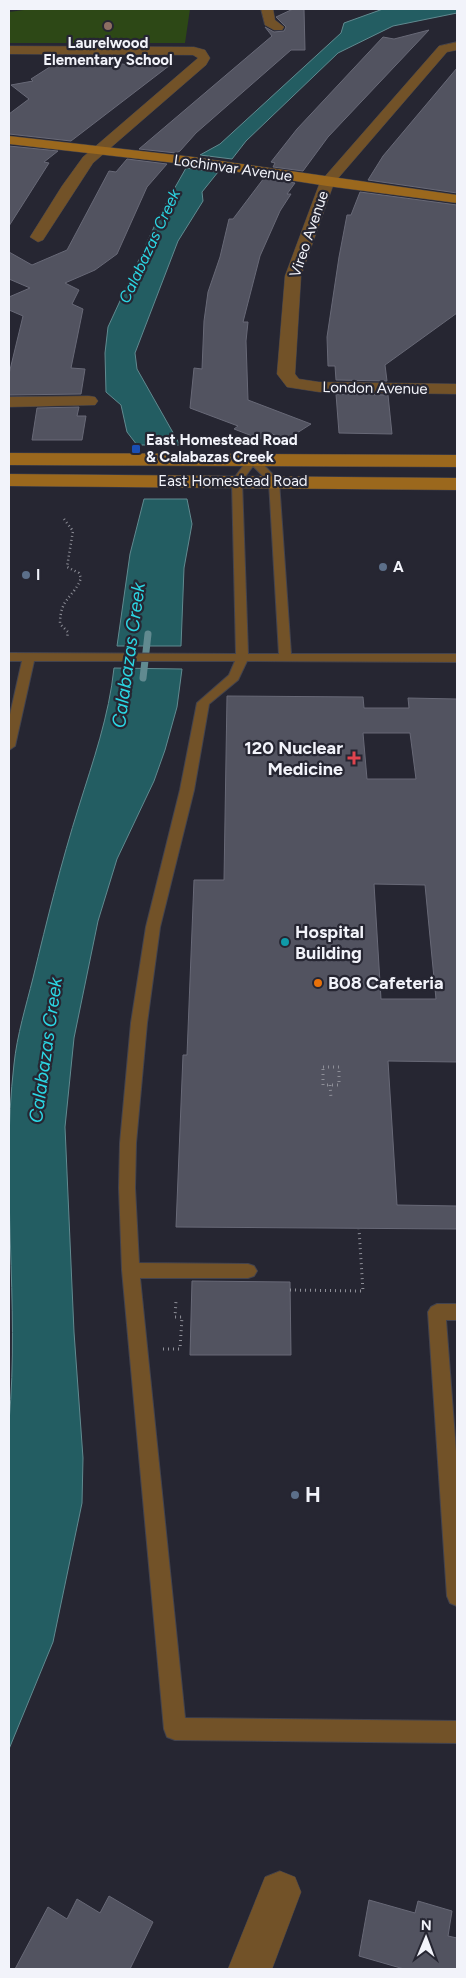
<svg xmlns="http://www.w3.org/2000/svg" width="466" height="1978" viewBox="0 0 466 1978" font-family="Figtree,sans-serif">
<rect width="100%" height="100%" fill="#262632"/>
<path fill="#2d4816" d="M31,9H190L185,43H9V12Z"/>
<path fill="#235d62" stroke="#618a90" d="M383,9H457V13L393,26L338,53L246,141L232,159L200,155L220,144L341,33L344,23Z
M186,168L218,172L202,192L203,201L178,241L135,353L137,369L180,445H137L127,432L121,405L106,392L105,353L108,327L160,214Z
M144,499H187L192,524L184,568L181,646H117L130,554Z
M114,668L182,669L177,707L165,750L154,781L117,859L98,921L74,1038L65,1127L74,1332L83,1458L82,1503L53,1642L9,1749V1422C20,1303 0,1183 14,1064C17,1035 26,1006 33,978C47,920 61,863 79,806C93,761 109,716 114,668Z"/>
<g fill="none" stroke-linecap="round" stroke-linejoin="round">
<path stroke="#618a90" stroke-width="7" d="M143,678L148,634"/>
</g>
<path fill="#525360" stroke="#686977" fill-rule="evenodd" d="M293,9H304L305,50H291L196,133L180,151L176,153L139,149L272,36L265,27L274,32L284,31L286,27L276,17Z
M429,30L328,137L303,171L273,167L275,163L271,162L297,129L383,37L394,39Z
M67,56L129,65L135,64L142,58L174,62L71,141L9,134V114L29,99L11,85L33,81L31,79Z
M457,68V193L368,180L383,156Z
M9,146L58,151L44,162L49,163L9,226Z
M127,159L167,164L147,187L117,254L95,270L65,283L79,290L72,304L83,309L71,368L85,369L81,394L9,395V374L23,316L9,310V297L30,288L9,279V252L32,265L67,250L109,171L116,172Z
M264,178L295,183L287,194H291L280,211L260,256L243,322H248L246,341L248,400L311,424L286,440L270,433L260,439L234,429L238,426L190,408L194,368L202,369L204,321L208,292L220,257L229,219H233Z
M360,192L457,205V313L385,365L387,381L336,380L335,366H328L327,337L339,257L347,215H351Z
M336,394L388,395L392,434L339,433Z
M79,407L77,416H86L82,440H32L37,408Z
M227,696L363,697L364,708H409L408,698L457,699V1062L388,1061L397,1205L457,1206V1229L176,1227L183,1055H187L194,880H224ZM363,733H410L416,779H367ZM374,884L425,885L436,999H381Z
M192,1281L290,1282L291,1355H190Z
M109,1896L153,1922L130,1969H15L48,1907L67,1919L77,1899L100,1913Z
M369,1900L415,1913L418,1901L452,1911L448,1936L457,1938V1969H404L359,1956Z"/>
<g fill="none" stroke-linecap="round" stroke-linejoin="round">
<defs>
<path id="lane" d="M253,457L257,458L279,481L291,654H457V662L247,661L238,680L209,704L194,790L160,927L147,1023L136,1143L135,1188L139,1263L248,1264L254,1266L257,1271L254,1276L248,1278H140L185,1718L457,1721V1743L175,1740L167,1737L164,1729L122,1270L119,1188L120,1143L131,1023L146,927L180,790L197,703L229,675L235,661H34L15,746L9,750V719L22,661H9V653L236,654L232,481L249,458ZM253,466L269,482L279,654H248L242,481Z
M437,1304H457V1320H446L457,1464V1606L450,1603L447,1596L428,1312L431,1307Z"/>
<path id="street" d="M261,9H273L275,20L284,27L282,30H274L265,25Z
M457,42V50L447,52L334,183L301,276L295,374L299,379L319,382L457,384V394L319,392L287,387L277,374L285,276L320,182L439,46Z
M9,46L194,47L205,50L210,58L206,65L93,163L43,240L38,242L30,237L62,186L83,157L198,58L193,55L9,54Z
M89,396L95,397L98,401L95,405L9,407V397Z
M280,1871L295,1877L301,1892L272,1969H228L265,1877Z"/>
<path id="secondary" d="M9,136L193,157L457,195V203L327,186L193,165L9,144Z
M9,453L457,455V467L9,465Z
M9,474L457,478V490L9,486Z"/>
</defs>
<use href="#lane" stroke="#43434e" stroke-width="2"/>
<use href="#street" stroke="#43434e" stroke-width="1"/>
<use href="#secondary" stroke="#43434e" stroke-width="1"/>
<path stroke="#8e8f98" stroke-width="2.5" stroke-dasharray="1 3" stroke-linecap="butt" d="M64,519L73,531L67,567L79,573L81,578C74,598 60,597 60,624L68,632L67,638"/>
<path stroke="#8e8f98" stroke-width="3" stroke-dasharray="1 4" stroke-linecap="butt" d="M323,1067H339V1085H323Z
M330,1085L331,1098
M290,1290L363,1291L359,1229
M163,1349H180L182,1317H175L176,1301"/>
<use href="#lane" fill="#725228" fill-rule="evenodd"/>
<use href="#street" fill="#725228" fill-rule="evenodd"/>
<use href="#secondary" fill="#9b681d" fill-rule="evenodd"/>
</g>
<circle fill="#8d6e63" stroke="#262632" stroke-width="2" cx="108" cy="26" r="5"/>
<rect fill="#1a4fb4" stroke="#262632" stroke-width="2" x="131" y="444" width="10" height="10" rx="2.5"/>
<g fill="#5c6f8a" stroke="#262632" stroke-width="2">
<circle cx="383" cy="567" r="5"/>
<circle cx="26" cy="575" r="5"/>
<circle cx="295" cy="1495" r="5"/>
</g>
<path fill="#e0444e" stroke="#262632" stroke-width="2" d="M351.5 750.5h5v5h5v5h-5v5h-5v-5h-5v-5h5z"/>
<circle fill="#0f9aa8" stroke="#262632" stroke-width="2" cx="285" cy="942" r="5"/>
<circle fill="#e8710a" stroke="#262632" stroke-width="2" cx="318" cy="983" r="5"/>
<g text-anchor="middle" stroke-width="4.5" stroke-linejoin="round" paint-order="stroke">
<g font-size="15" font-weight="bold" fill="#f2f3fa" stroke="#262632" text-anchor="start">
<text x="108" y="48" text-anchor="middle">Laurelwood<tspan x="108" dy="17">Elementary School</tspan></text>
<text x="146" y="445">East Homestead Road<tspan x="146" dy="17">&amp; Calabazas Creek</tspan></text>
<text x="393" y="572">A</text>
<text x="36" y="580">I</text>
</g>
<g font-size="15" fill="#f2f3fa" stroke="#262632">
<text transform="translate(233 168) rotate(8)" y="5">Lochinvar Avenue</text>
<text transform="translate(309 234) rotate(-71)" y="5">Vireo Avenue</text>
<text transform="translate(375 388) rotate(1)" y="5">London Avenue</text>
<text x="233" y="486">East Homestead Road</text>
</g>
<g font-size="16" font-style="italic" fill="#2bd6e3" stroke="#262632">
<text transform="translate(149 246) rotate(-65)" y="6">Calabazas Creek</text>
</g>
<g font-size="18" font-weight="bold" fill="#f2f3fa" stroke="#262632" text-anchor="start">
<text x="343" y="754" text-anchor="end">120 Nuclear<tspan x="343" dy="21">Medicine</tspan></text>
<text x="295" y="938">Hospital<tspan x="295" dy="21">Building</tspan></text>
<text x="328" y="989">B08 Cafeteria</text>
</g>
<g font-size="19" font-style="italic" fill="#2bd6e3" stroke="#262632">
<text transform="translate(128 655) rotate(-82)" y="7">Calabazas Creek</text>
<text transform="translate(45 1050) rotate(-82)" y="7">Calabazas Creek</text>
</g>
<g font-size="21" font-weight="bold" fill="#f2f3fa" stroke="#262632" text-anchor="start">
<text x="305" y="1502">H</text>
</g>
</g>
<rect width="466" height="1978" fill="none" stroke="#f2f3fa" stroke-width="20"/>
<g transform="translate(426 1938) rotate(1)" stroke="#262632" stroke-width="4" paint-order="stroke">
<path d="M0-4L9 19L0 12L-9 19Z" fill="#f2f3fa"/>
<text y="-8" font-size="14" font-weight="bold" text-anchor="middle" fill="#f2f3fa">N</text>
</g>
</svg>
